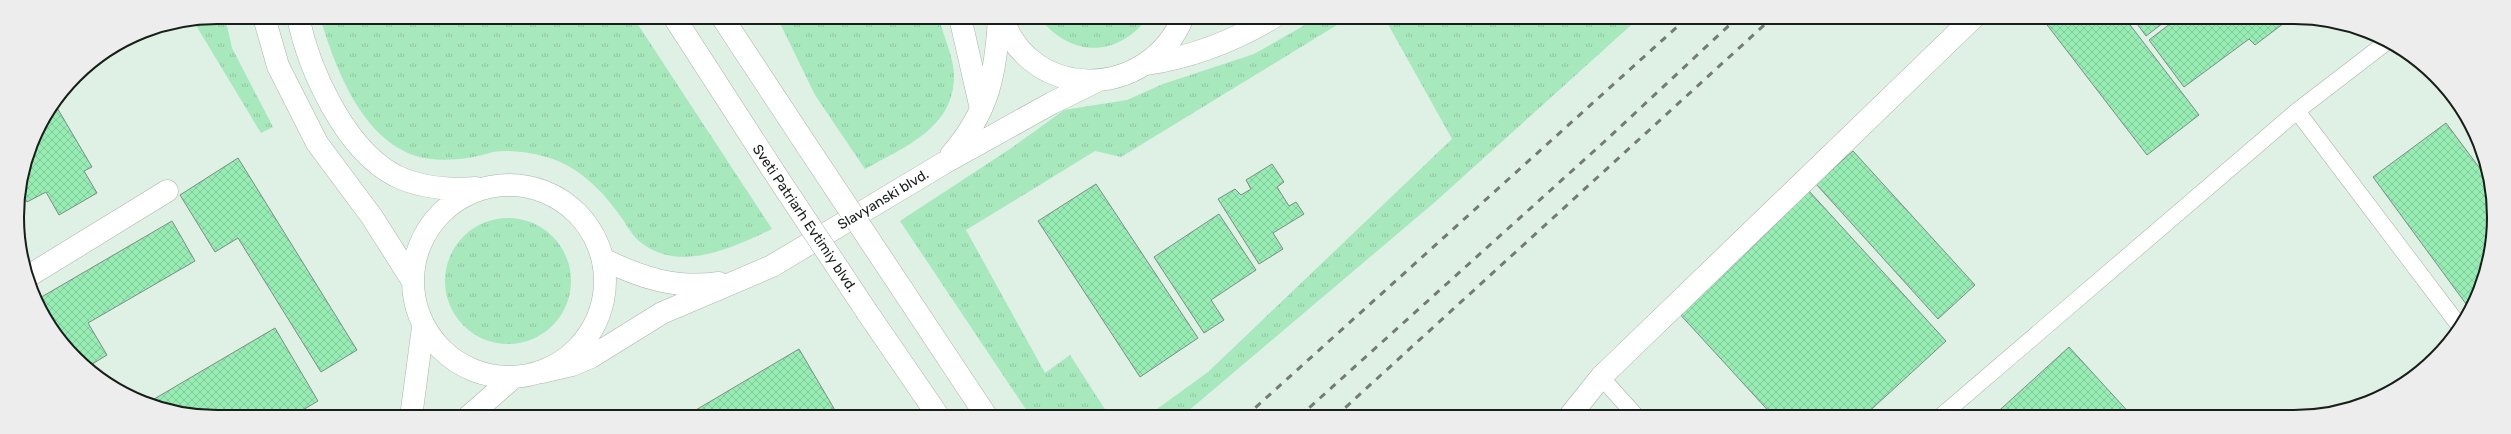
<svg xmlns="http://www.w3.org/2000/svg" width="2511" height="434" viewBox="0 0 2511 434" font-family="Rubik,sans-serif">
<defs>
<pattern id="grass-tufts" width="24" height="20" patternUnits="userSpaceOnUse"><rect width="24" height="20" fill="#a7e8bc"/><path d="M3 7l-1-3M5 7V3M7 7l1-3M15 17l-1-3M17 17v-4M19 17l1-3" fill="none" stroke="#8fc7a1"/></pattern>
<pattern id="building-cross-hatch" width="8" height="8" patternUnits="userSpaceOnUse"><rect width="8" height="8" fill="#97ecb4"/><path d="M0 0l8 8M0 8l8-8" fill="none" stroke="#81ca9a"/></pattern>
</defs>
<rect width="100%" height="100%" fill="#dff0e4"/>
<path fill="url(#grass-tufts)" d="M217,17H225L232,48L273,127L261,133L194,22Z
M320,17H633L772,229C733,248 678,274 639,241C631,234 625,222 619,214C601,190 582,170 553,159C536,153 511,149 493,152C485,154 476,157 467,158C452,160 431,161 416,156C361,138 335,67 320,17Z
M777,17H939C943,37 954,56 954,77C953,129 904,147 865,169L815,95Z
M1039,17H1148C1118,58 1070,58 1039,17Z
M1319,17H1350L1121,157L1095,151L966,230L1045,373L1070,355L1110,417H1031L900,221L1013,147L1064,110L1127,100L1163,84L1254,54Z
M1384,17H1640L1435,202L1181,417H1146L1208,372L1452,139Z
M445 281a63 63 0 1 1 126 0a63 63 0 1 1-126 0Z"/>
<path fill="url(#building-cross-hatch)" stroke="#7e8d83" d="M2041,17H2124L2199,115L2147,155Z
M2132,17H2171L2146,36Z
M2179,17H2292L2255,45L2249,39L2184,87L2149,40Z
M56,106L92,167L84,171L97,193L59,215L46,192L27,202L21,191L32,140Z
M2446,123L2487,178L2494,230L2479,294L2469,308L2373,177Z
M1853,151L1975,285L1938,319L1816,184Z
M238,158L357,350L321,372L238,238L215,252L180,195Z
M1272,164L1284,182L1277,187L1289,206L1296,202L1304,214L1273,233L1283,249L1259,264L1218,199L1235,189L1241,195L1251,189L1246,180Z
M1096,184L1198,338L1140,377L1038,221Z
M1809,191L1946,341L1863,417H1774L1677,311Z
M1219,214L1256,270L1211,300L1224,320L1204,333L1154,257Z
M172,221L195,261L88,323L107,355L89,366L67,349L38,299Z
M275,328L318,401L291,417H204L149,402Z
M2069,347L2133,417H1992Z
M799,349L839,417H684Z"/>
<g fill="none" stroke-linecap="round" stroke-linejoin="round">
<defs>
<path id="service" d="M2297,111L2458,324
M1601,377L1637,417
M1940,417L2297,111L2388,41"/>
<path id="minor" d="M27,277L167,191
M1569,417L1601,377L1974,17"/>
<path id="primary" d="M264,17L278,66L317,143L372,217L412,280
M298,17C309,70 345,150 396,176C421,188 449,190 476,188
M674,17L774,172
M722,17L809,149
M960,17L981,109
M1002,17C1031,104 1150,99 1183,17
M1147,64C1192,57 1234,41 1274,17
M951,155C989,111 996,73 999,17
M413 281a96 96 0 1 1 192 0a96 96 0 1 1-192 0Z
M603,259C641,278 676,289 719,283
M902,289L987,417
M867,312L939,417
M542,372L572,365L591,357L662,313L772,266L944,163L1052,103L1097,81
M411,417L423,327
M468,417L514,377"/>
</defs>
<use href="#service" stroke="#a6b6ab" stroke-width="17"/>
<use href="#minor" stroke="#a6b6ab" stroke-width="23"/>
<use href="#primary" stroke="#a6b6ab" stroke-width="23"/>
<use href="#service" stroke="#fff" stroke-width="16"/>
<use href="#minor" stroke="#fff" stroke-width="22"/>
<use href="#primary" stroke="#fff" stroke-width="22"/>
<path stroke="#727c75" stroke-width="3" stroke-dasharray="7 7" stroke-linecap="butt" d="M1245,417L1688,17
M1299,417L1604,142L1738,17
M1335,417L1773,17"/>
<defs>
<path id="primary-bridge" d="M809,149L902,289
M774,172L867,312"/>
</defs>
<use href="#primary-bridge" stroke="#a6b6ab" stroke-width="23" stroke-linecap="butt"/>
<use href="#primary-bridge" stroke="#fff" stroke-width="22"/>
</g>
<g text-anchor="middle" stroke-width="3" stroke-linejoin="round" paint-order="stroke">
<g font-size="14" fill="#181e1a" stroke="#fff">
<text transform="translate(883 199) rotate(-31)" y="5">Slavyanski blvd.</text>
<text transform="translate(805 218) rotate(56)" y="5">Sveti Patriarh Evtimiy blvd.</text>
</g>
</g>
<path d="M0 0H2511V434H0ZM217 24H2294A193 193 0 0 1 2487 217V217A193 193 0 0 1 2294 410H217A193 193 0 0 1 24 217V217A193 193 0 0 1 217 24Z" fill="#ededed" fill-rule="evenodd"/>
<path fill="none" stroke="#181e1a" stroke-width="2" d="M217 24H2294A193 193 0 0 1 2487 217V217A193 193 0 0 1 2294 410H217A193 193 0 0 1 24 217V217A193 193 0 0 1 217 24Z"/>
</svg>
